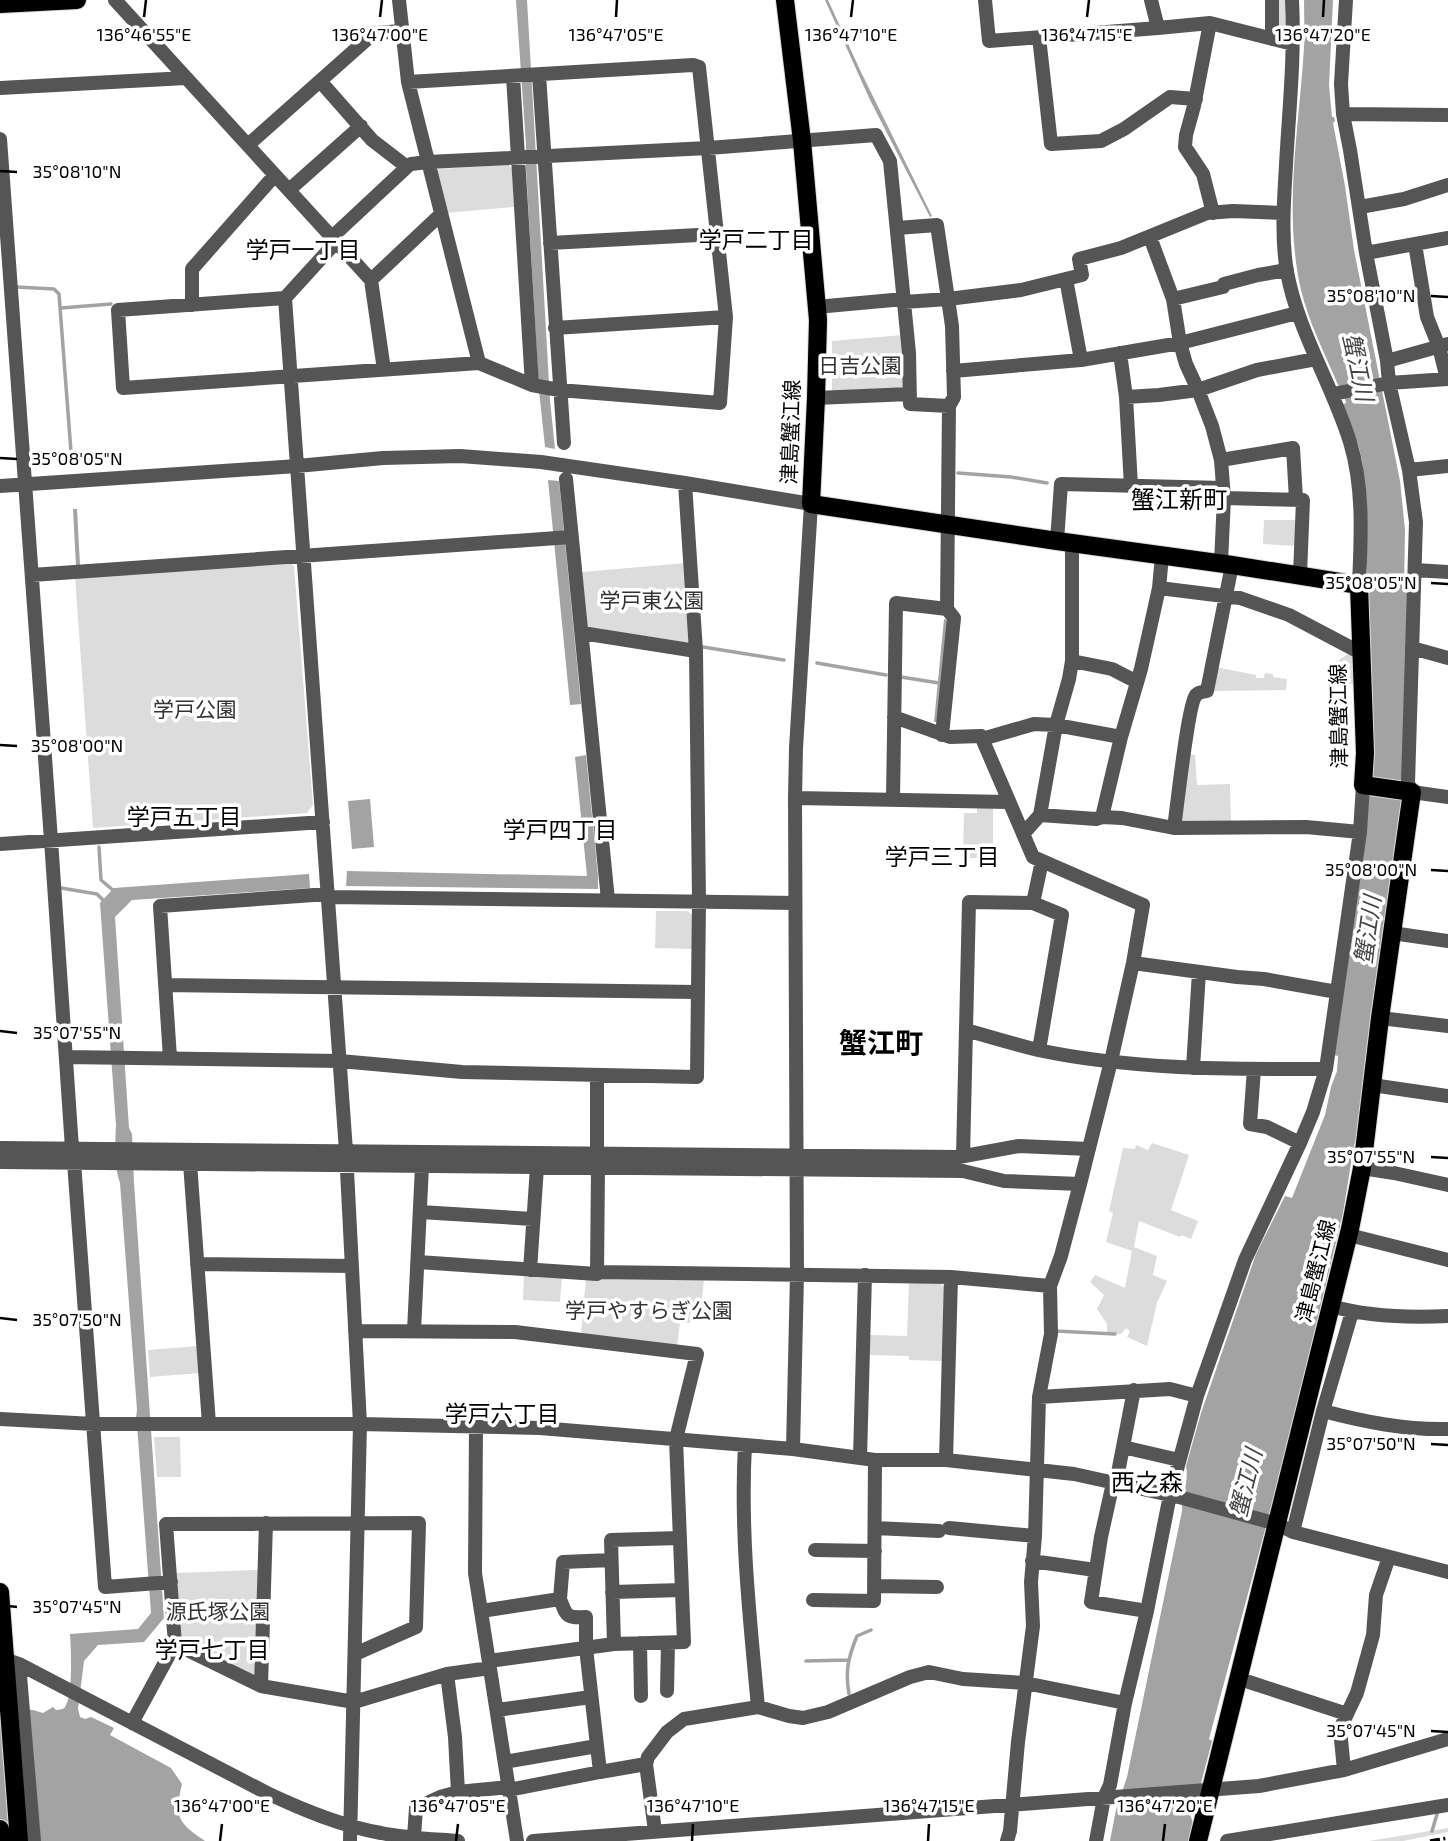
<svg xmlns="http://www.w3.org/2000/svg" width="1448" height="1841" viewBox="0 0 1448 1841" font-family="'Exo 2','Noto Sans JP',sans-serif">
<rect width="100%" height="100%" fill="#fff"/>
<path fill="#dcdcdc" d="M1276,0H1287V33L1285,36L1276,35Z
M508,165L512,168L514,207L446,213L434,173L439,169Z
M903,335L904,392L832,395V341Z
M1264,520H1300L1298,546L1263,544Z
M287,561L294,566L313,805L307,813L93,828L75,577Z
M686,563L691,643L587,627L582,572Z
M1351,652L1355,653L1356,684L1326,683V674L1328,667Z
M1215,667L1256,675V678H1264L1265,673L1273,674V677L1287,679L1286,690L1212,691Z
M1188,754L1195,755L1197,785L1230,784L1231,824H1179Z
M977,808H993V858H963L964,813H977Z
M656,911H688L692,915V949L655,948Z
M1152,1143L1189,1155L1171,1210L1198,1221L1191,1239L1181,1235L1180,1237L1139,1221L1134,1247L1157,1256L1153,1275L1167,1281L1157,1303L1147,1346L1127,1337L1130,1331L1126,1328L1121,1334L1107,1333V1324L1097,1309L1104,1295L1090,1282L1095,1275L1125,1288L1132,1251L1106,1242L1113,1213L1109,1211L1123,1148L1135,1149L1136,1145L1148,1150Z
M524,1274L562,1276L560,1302L523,1300Z
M586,1278L704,1279L701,1310L691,1309L690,1323H680L677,1346L581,1335Z
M909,1282H939L944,1287L943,1361L909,1360V1356L868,1355L869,1335L907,1336Z
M198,1346L200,1373L150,1377L148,1350Z
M154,1437H180L181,1477H157Z
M258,1570L256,1674L251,1676L185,1642L180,1635L176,1573Z
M1448,1828V1832L1403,1841H1369Z"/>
<path fill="#a3a3a3" d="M516,0H527L550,400L555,449L545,447L539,390L526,168V145Z
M825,0H828L861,72L932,216L930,217L870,100Z
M1304,0H1333L1329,86L1332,117H1334L1335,121L1333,123L1345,186L1354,250L1400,481L1405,530L1404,590L1408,593L1403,801L1374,995L1358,1134L1354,1145L1343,1213L1283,1463L1209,1739L1212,1741L1194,1810L1190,1814L1193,1823L1189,1841H1110L1116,1810L1127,1777L1182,1511C1182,1496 1189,1481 1186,1466L1201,1413L1256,1254L1285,1196L1292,1198L1325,1115L1331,1087L1337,1071L1338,1056L1333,1055L1366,817L1367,536L1366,503L1362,460L1358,444L1343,404L1346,403L1342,388L1338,385C1325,354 1309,323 1301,290C1283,211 1299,128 1304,48C1305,32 1304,16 1304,0Z
M548,480L559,481L581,704L570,705Z
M73,509H77L80,565L76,566Z
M944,619L948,620L938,722H934Z
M586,755L598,876V889L346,886L347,871L587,876L575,757Z
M370,799L374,847L352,849L348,801Z
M309,874L310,888L132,900L115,917L129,1128L132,1134L134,1183L164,1618L144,1642L98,1645L84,1661L78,1709L80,1717L85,1719L91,1717L114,1728L110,1735L171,1768L182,1784C174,1817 178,1823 205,1841H0V1707L33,1710L43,1713L53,1707L56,1710C62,1709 64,1710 66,1705C73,1693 71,1649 70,1634L138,1629L151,1613L138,1438L136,1418L137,1410L120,1183C114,1166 115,1143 116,1125L100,903L114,888Z"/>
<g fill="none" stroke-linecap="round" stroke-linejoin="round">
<path stroke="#a3a3a3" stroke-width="3.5" d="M17,287L54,289L59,294L72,465
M61,308L111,304
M958,473L1011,477L1047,483
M703,647L784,660
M817,663L886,675
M901,677L939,683
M99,847L101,880L114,891
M61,888L97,894L104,901
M1055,1331L1115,1334
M806,1661L848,1660
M849,1694C845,1671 848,1658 857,1636L871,1630
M1432,1831L1438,1811"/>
<defs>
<path id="major" d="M785,0L802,141L818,320L816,398L811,504L1057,541L1232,565L1359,585L1365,753L1363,785L1412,792L1380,1018L1362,1168L1350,1229L1198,1841
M0,4L77,0
M0,1592L19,1841
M0,1829L1,1841"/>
</defs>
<use href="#major" stroke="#dbdbdb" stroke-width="20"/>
<path stroke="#555" stroke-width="14" d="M115,0L371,280L384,370
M399,0L408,82L479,363
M985,0L989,41L1158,28
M1151,0L1158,28L1210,23L1194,106L1186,135L1185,147L1203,174L1213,213
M1292,0C1295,55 1289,110 1286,165C1284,200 1281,237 1287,272C1298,332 1332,384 1350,442C1364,488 1361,538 1359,585
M1346,0L1341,84L1343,114L1350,150L1366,253L1387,361L1389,383L1409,470L1416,522L1408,783L1412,792L1448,797
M1210,23L1293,44
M1039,37L1051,144L1101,141L1124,129L1170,97L1196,99
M1272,39V0
M539,75L564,443
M513,76L532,385
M320,81L372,140L407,167L411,164L428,162L708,148L876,135L890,161L909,353L910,404L949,406
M0,88L186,78
M1343,114L1448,115
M0,139L51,840L72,1148
M248,145L374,33L402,31
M289,190L361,126
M1360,207L1404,199L1448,185
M897,228L937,225L952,326L954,397L949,406L947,609L954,618L942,735
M332,237L407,167
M1150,237L1173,299L1180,343L1186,364L1198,390L1212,426L1221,460L1224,498L1221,563
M336,242L285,298L118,310L123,388L479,363L532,385L559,390L720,403L726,317L699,67L693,65L408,82
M550,243L717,234
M1415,244L1427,317L1439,347L1447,379
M1366,253L1448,238
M1066,279L1081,360
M371,280L440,215
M285,298L346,1151L360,1424L350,1841
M1173,299L1223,287L1224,284L1258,275L1287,270
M904,302L948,299L1021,290L1082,275L1079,259L1121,248L1207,213L1233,211L1283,213
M192,305V269L275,175
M816,307L904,299
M555,328L726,317
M1120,353L1126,397L1131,486
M1387,361L1448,344
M953,371L1081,360L1180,343L1297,313
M1333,394L1389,383L1448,379
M1126,397L1159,395L1198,390L1257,370L1316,359
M816,398L910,394
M1221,460L1293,448L1296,499
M1409,470L1448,466
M566,479L608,900
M0,486L297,466L383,458L460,456L541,462L685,483L811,504L796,748L795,798L797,1275L793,1449
M1224,498L1303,500L1300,575
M1057,541L1061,484L1223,488
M1415,570L1448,572
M32,575L571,537
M1159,588L1240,598L1289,615L1361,653
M582,633L696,651
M1412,648L1448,658
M1072,661L1112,669L1137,682
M894,717L950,737L981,736L1033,857L1143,905L1133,963L1111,1061L1080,1184L1061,1256L1050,1286L1051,1334L1039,1397L1035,1536L1031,1582L1033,1626L1018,1742L1010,1831L1007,1841
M982,739L1034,724L1056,725L1121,737
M795,798L1009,802
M893,799L896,603L947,609
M1040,815L1096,819L1102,817L1122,818L1174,828L1306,827L1360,832
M1102,817L1121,737L1141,669L1159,588L1162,556
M1174,828C1177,808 1188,704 1196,695C1199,692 1202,692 1207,691L1232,565
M1023,834L1040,815L1056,725L1069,679L1072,661V543
M0,844L323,822
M328,897L795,903
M1033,903L1042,861
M1392,933L1448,941
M1133,963L1237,977L1264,979L1337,992
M165,985L697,992
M1380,1018L1448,1026
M966,1030C990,1037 1014,1044 1038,1050C1132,1070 1230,1069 1326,1069
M66,1057L340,1061L462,1072L697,1077L699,901L696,651L685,483
M170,1058L160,906L328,894
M1193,1068L1199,972
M1254,1069L1250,1124L1267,1127L1300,1143
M597,1075V1153
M1372,1085L1448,1096
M0,1148L959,1157L1019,1146L1089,1149
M963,1156L969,902L1033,903L1062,915L1039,1050
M0,1162L963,1171L1004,1181L1080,1184
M74,1162L105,1587L171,1582
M190,1163L209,1424
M1362,1168L1394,1173L1448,1185
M420,1212L533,1219
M1349,1235L1448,1260
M418,1262L597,1274L598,1167
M197,1264L352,1266
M530,1270L537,1167
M597,1272L951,1277L1050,1286
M1331,1306C1369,1317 1409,1318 1448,1316
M355,1331L515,1332L697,1354L676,1439L684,1642L614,1644L489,1661
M414,1331L422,1166
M1039,1397L1170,1389L1197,1396
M1323,1411C1365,1422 1405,1430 1448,1429
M0,1419L94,1424H360L540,1428L793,1449L875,1460H946L1074,1474L1179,1497L1277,1524L1293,1532L1448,1572
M476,1426L475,1573L509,1790L600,1772L586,1648V1617C566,1618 567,1617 560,1599L481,1611
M745,1445C740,1532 750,1620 758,1707
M1123,1447L1179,1460
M860,1458L865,1275
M946,1460L951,1277
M1113,1483L1101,1537L1091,1602L1147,1611
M1116,1483L1134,1390
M875,1528L939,1531
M949,1528L1035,1536
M1293,1532L1323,1411L1352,1312
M815,1550L875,1551
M1032,1561L1095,1570
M875,1586L937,1587
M612,1592L682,1590
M560,1599L563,1562L611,1560
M813,1600L874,1601L875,1460
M640,1643L641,1696
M175,1644L261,1686L354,1702L447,1674L490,1668
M614,1644L611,1540L680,1538
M5,1659L19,1664L267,1793C303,1810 341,1826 381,1833C406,1838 433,1839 458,1841
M19,1664L34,1841
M447,1674L455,1737L458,1792
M1249,1682L1347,1714L1357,1693L1373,1635L1376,1595L1389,1557
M261,1686L266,1523
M667,1691L668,1643
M497,1710L591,1697
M132,1723L175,1644L166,1524L419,1523L416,1627L355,1654
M505,1762L597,1746
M646,1764L655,1831
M1344,1770L1340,1729L1347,1714
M600,1772L646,1764L648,1757L667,1732L684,1719L758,1707L789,1716L803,1718L828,1712L910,1677L929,1672L963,1679L1025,1683L1125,1703
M509,1790L517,1841
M414,1837L416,1808L440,1797L458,1792L509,1787
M533,1841L1259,1786L1344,1770L1448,1739
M1096,1841L1104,1798L1110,1785L1125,1703L1147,1611L1170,1495L1197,1396L1245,1260L1300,1143L1313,1112L1326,1069L1360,832L1363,785
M1227,1841L1448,1805"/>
<use href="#major" stroke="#000" stroke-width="18"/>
<path stroke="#000" stroke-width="3.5" stroke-dasharray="10 3.5 2 3.5" stroke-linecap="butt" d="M1430,1841L1448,1838"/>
</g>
<path fill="none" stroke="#000" stroke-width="2.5" d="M144,17L146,0M380,17L382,0M616,17L617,0M851,17L853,0M1087,17L1089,0M1323,17L1324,0M0,171L17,172M1431,296L1448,297M0,458L17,459M1431,583L1448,584M0,745L17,746M1431,870L1448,871M0,1031L17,1033M1431,1157L1448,1158M0,1318L17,1320M1431,1444L1448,1445M0,1605L17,1607M1431,1731L1448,1732M220,1841L222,1824M456,1841L458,1824M692,1841L693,1824M928,1841L929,1824M1163,1841L1165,1824"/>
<g text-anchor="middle" stroke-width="7" stroke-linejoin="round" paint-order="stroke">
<g font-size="21" fill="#333" stroke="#fff">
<text x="860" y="373">日吉公園</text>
<text x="652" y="608">学戸東公園</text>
<text x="195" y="717">学戸公園</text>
<text x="649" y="1318">学戸やすらぎ公園</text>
<text x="218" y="1619">源氏塚公園</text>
</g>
<g font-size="21" fill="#000" stroke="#fff">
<text transform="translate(791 432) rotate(-88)" y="7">津島蟹江線</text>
<text transform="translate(1339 716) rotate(-91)" y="7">津島蟹江線</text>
<text transform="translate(1316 1271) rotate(-76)" y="7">津島蟹江線</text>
</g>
<g font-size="23" fill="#000" stroke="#fff">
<text x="756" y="248">学戸二丁目</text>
<text x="303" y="258">学戸一丁目</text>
<text x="184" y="825">学戸五丁目</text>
<text x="560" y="838">学戸四丁目</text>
<text x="942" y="865">学戸三丁目</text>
<text x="502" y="1422">学戸六丁目</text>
<text x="212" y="1658">学戸七丁目</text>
</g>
<g font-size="23" font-style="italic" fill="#444" stroke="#fff">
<text transform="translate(1358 367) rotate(78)" y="8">蟹江川</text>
<text transform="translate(1368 930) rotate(-82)" y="8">蟹江川</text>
<text transform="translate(1246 1483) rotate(-76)" y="8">蟹江川</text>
</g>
<g font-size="24" fill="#000" stroke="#fff">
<text x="1179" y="508">蟹江新町</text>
<text x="1147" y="1491">西之森</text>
</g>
<g font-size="28" font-weight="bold" fill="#000" stroke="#fff">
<text x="881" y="1053">蟹江町</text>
</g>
</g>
<g font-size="18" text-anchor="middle" fill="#000" stroke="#fff" stroke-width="7" stroke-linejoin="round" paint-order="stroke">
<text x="144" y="41">136°46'55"E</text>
<text x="380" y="41">136°47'00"E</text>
<text x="616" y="41">136°47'05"E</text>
<text x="851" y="41">136°47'10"E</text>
<text x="1087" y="41">136°47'15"E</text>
<text x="1323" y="41">136°47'20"E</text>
<text x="77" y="178">35°08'10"N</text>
<text x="1371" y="302">35°08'10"N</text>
<text x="77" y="465">35°08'05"N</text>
<text x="1371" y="589">35°08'05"N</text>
<text x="77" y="752">35°08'00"N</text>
<text x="1371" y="876">35°08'00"N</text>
<text x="77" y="1039">35°07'55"N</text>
<text x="1371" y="1163">35°07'55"N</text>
<text x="77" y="1326">35°07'50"N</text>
<text x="1371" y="1450">35°07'50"N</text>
<text x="77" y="1613">35°07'45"N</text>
<text x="1371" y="1737">35°07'45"N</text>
<text x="222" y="1812">136°47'00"E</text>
<text x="458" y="1812">136°47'05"E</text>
<text x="693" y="1812">136°47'10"E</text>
<text x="929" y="1812">136°47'15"E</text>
<text x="1165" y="1812">136°47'20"E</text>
</g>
</svg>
